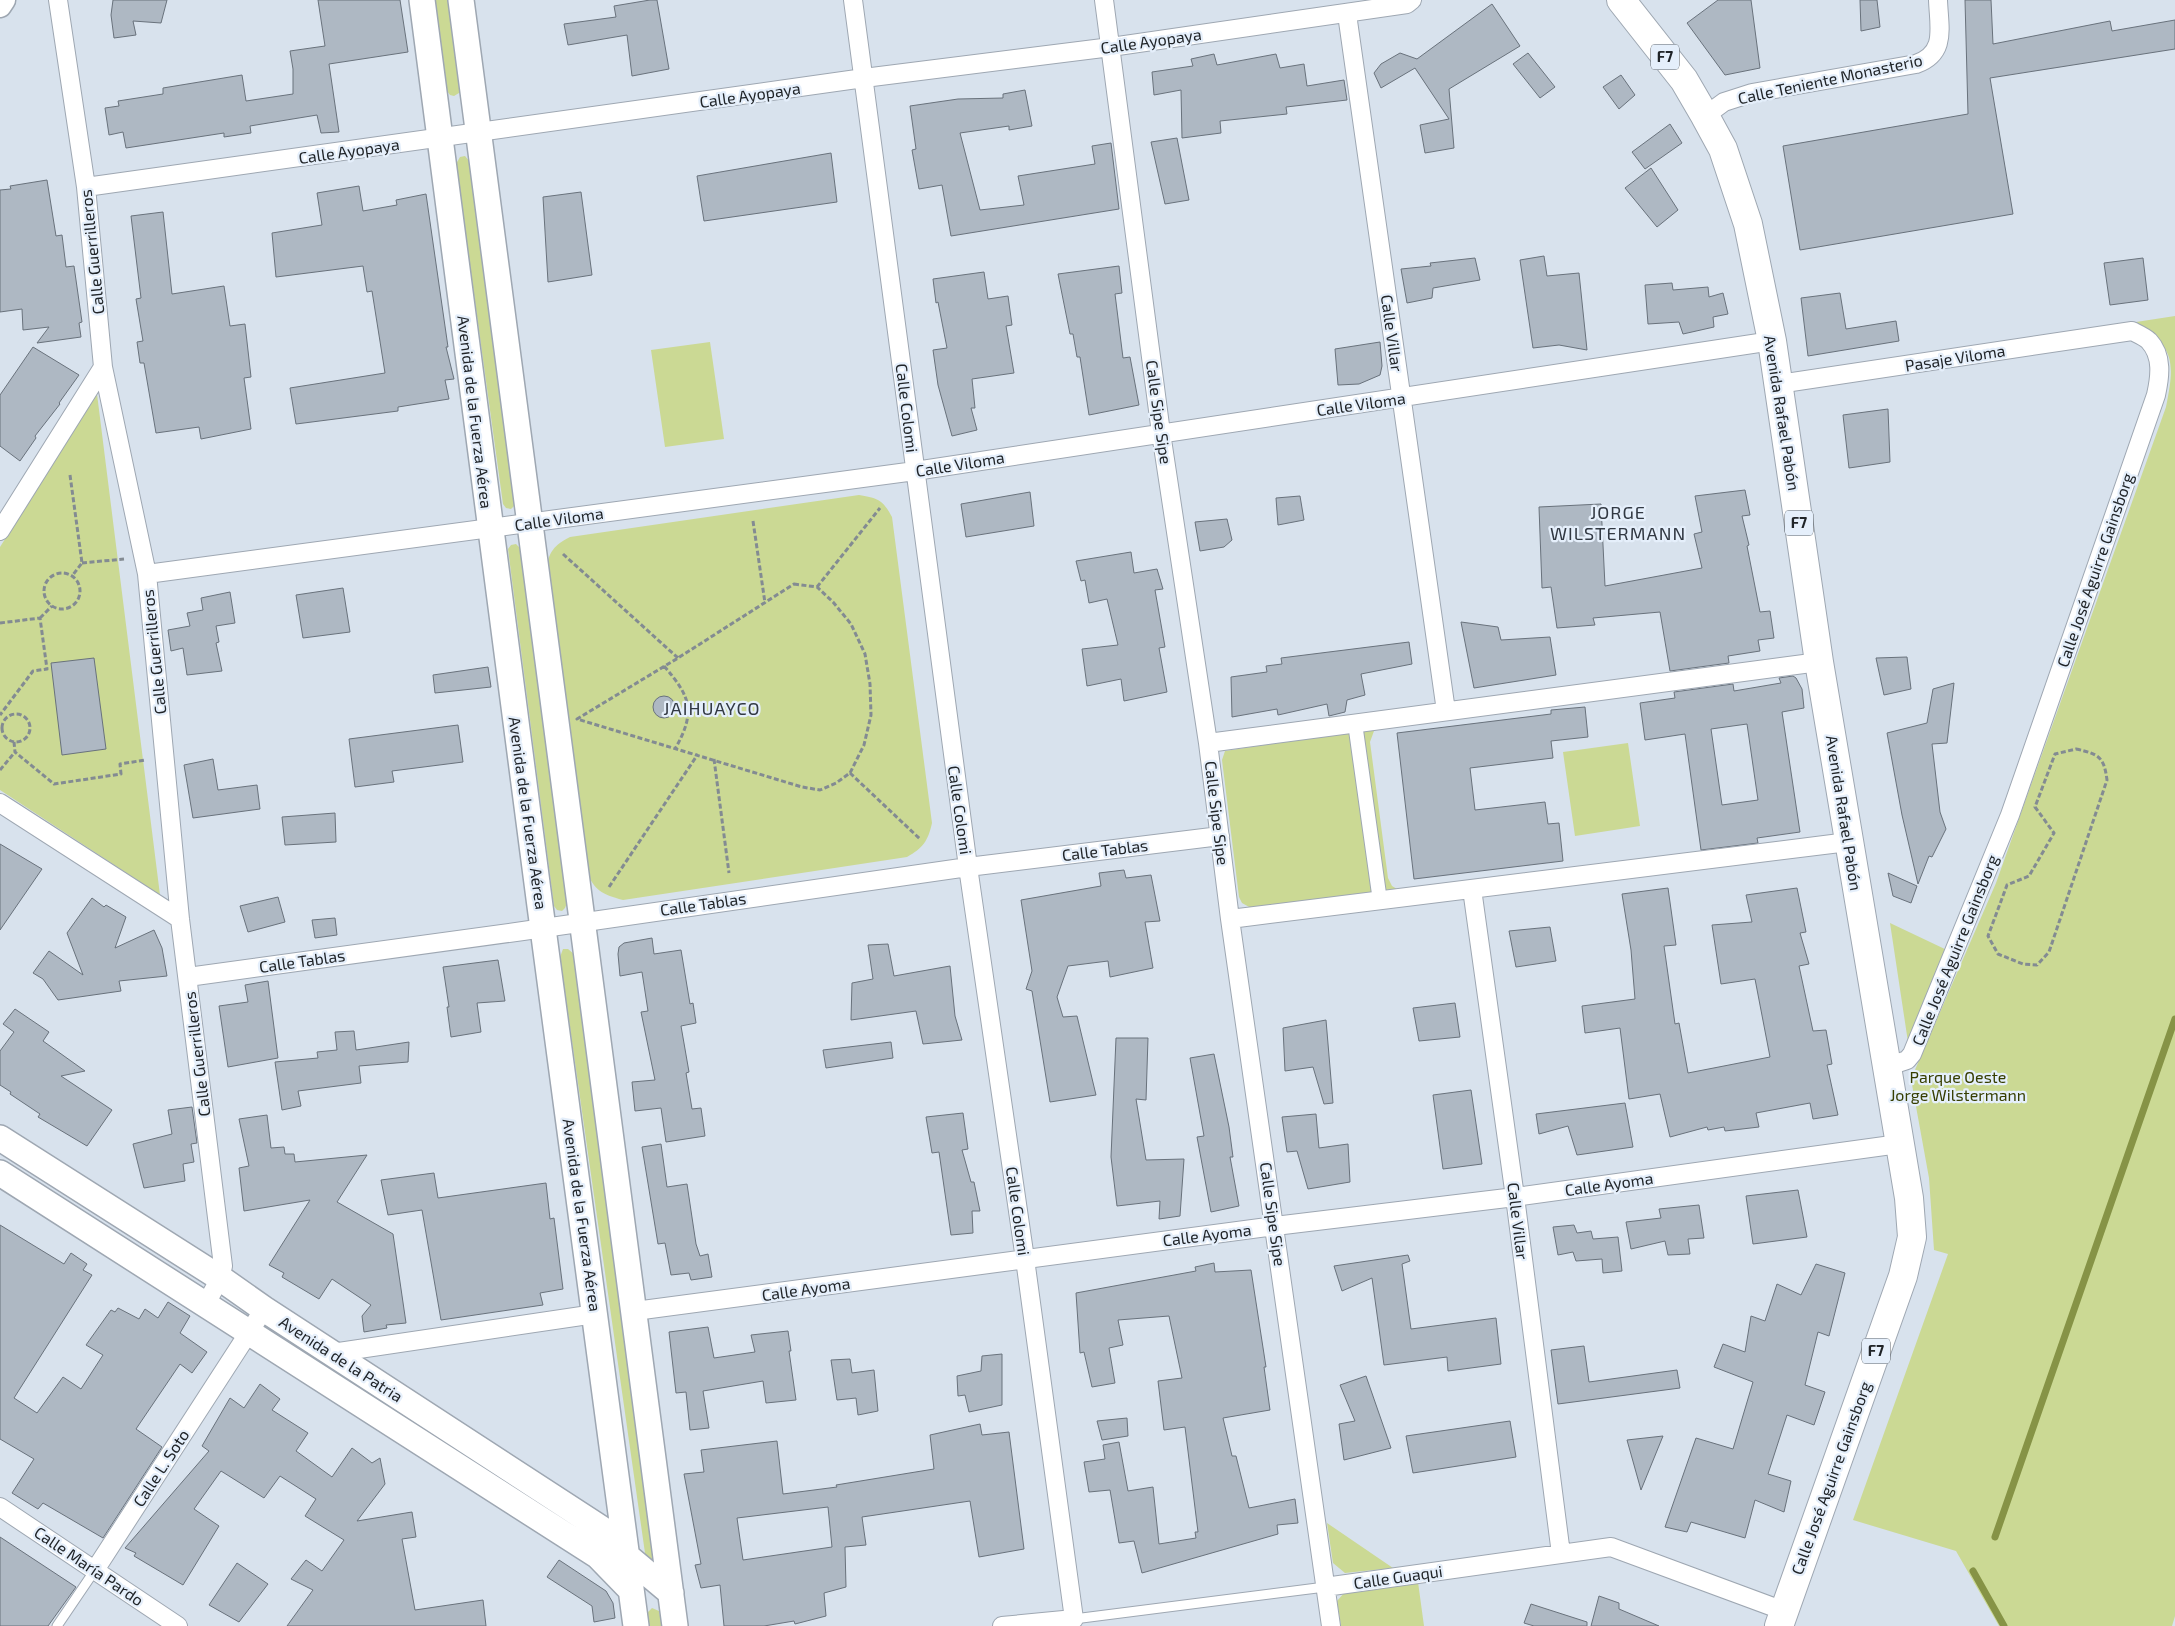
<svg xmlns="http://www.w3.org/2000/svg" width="2175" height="1626" viewBox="0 0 2175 1626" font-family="'Exo 2',sans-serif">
<rect width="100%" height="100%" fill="#d8e2ed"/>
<path fill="#cbd994" d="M435,0H449L459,88V93L454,96L450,95L447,91Z
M465,156L470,162L516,504L511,509L506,508L503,504L456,164L460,157Z
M2175,316V1616L2172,1626H1999L1956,1551L1853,1520L1948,1254L1934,1250L1929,1178L1911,1079L1996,883L2166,407C2175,362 2175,348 2136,322Z
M710,342L724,439L665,447L651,350Z
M97,394L160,895L0,790V547Z
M859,495C878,498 883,500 892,517L932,823C928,841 923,848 907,857L623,900C601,894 595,891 585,869L546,569C549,552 554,545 570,537Z
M516,544L522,550L567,903L565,908L562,911L557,910L554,906L508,549L511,545Z
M1379,727L1374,731L1370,742L1388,878L1392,886L1397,889L1251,908L1242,903L1239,897L1222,760L1225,751Z
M1628,743L1640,826L1575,836L1563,752Z
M1890,923L1949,951L1908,1042Z
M563,949H568L574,954L659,1558L656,1564L646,1560L560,957Z
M1327,1523L1393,1568L1345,1573L1333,1563Z
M1418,1582L1424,1626H1341L1337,1601L1345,1592Z
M652,1608L659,1611L662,1626H648L647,1613Z"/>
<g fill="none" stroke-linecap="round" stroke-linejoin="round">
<path stroke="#869346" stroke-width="7" d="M1995,1537L2175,1019
M1973,1571L2004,1626"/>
</g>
<path fill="#aeb8c3" stroke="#69727c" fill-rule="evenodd" d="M113,0H167L161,23L133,21L136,35L114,38L111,15Z
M318,0H400L408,52L329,64L339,132L321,133L317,115L250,126L251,133L224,137V133L126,148L123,132L109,135L105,108L119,106L118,101L163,94V88L242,75L246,101L293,94V69L290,51L325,46Z
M650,0H657L669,69L632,76L627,35L568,45L564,24L616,17L614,6Z
M1718,0H1751L1760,68L1725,75L1687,23Z
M1860,0H1877L1880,27L1861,31Z
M1965,0H1991L1993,44L2110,21L2112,31L2175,20V49L1990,78L2013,214L1800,250L1783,146L1968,114Z
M1492,4L1520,46L1449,89L1454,148L1425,153L1420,125L1449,119L1415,68L1381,88L1374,73L1381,64L1400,53L1417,59Z
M1528,53L1555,87L1540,98L1513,64Z
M1214,54L1217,65L1276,54L1280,68L1304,64L1307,86L1344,80L1347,100L1286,107L1287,114L1220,121L1221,133L1182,138L1181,90L1154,95L1152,72L1193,66L1191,59Z
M1621,75L1635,95L1619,109L1603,87Z
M1025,90L1032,126L1009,130V126L960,133L980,210L1024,205L1018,176L1095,164L1092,146L1111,143L1119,209L951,236L942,185L919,189L912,150L916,149L910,106L958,99L1003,98V94Z
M1670,124L1682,143L1645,169L1632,152Z
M1177,138L1189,200L1165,204L1151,142Z
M831,153L837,202L704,221L697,176Z
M1651,168L1678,210L1657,227L1625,188Z
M47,180L56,236L62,235L66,267L74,266L82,322L79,323L81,337L37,343L49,327L23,330L22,309L0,312V190L11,189L10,186Z
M359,186L363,211L397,205L396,200L426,194L448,347H446L454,379L445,380L449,399L398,407V411L296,424L290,388L385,373L372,291L367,292L363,266L276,277L272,233L322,225L317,193Z
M581,192L592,275L548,282L543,197Z
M163,212L172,294L224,286L230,326L245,324L251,377L244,378L251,429L201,439L199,427L156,433L144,363H140L137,342L143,341L136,299L141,298L131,216Z
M1544,256L1547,276L1579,273L1587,350L1559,345L1533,348L1520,260Z
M1475,258L1480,280L1433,288L1432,298L1407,303L1401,269L1431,266L1430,263Z
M2143,258L2148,300L2110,305L2104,263Z
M1119,266L1122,293L1115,294L1123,358L1130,357L1139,405L1089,415L1080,357H1077L1073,334H1070L1058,274Z
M984,272L988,299L1008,296L1012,325L1006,326L1014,373L972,379L975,408H971L977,430L952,436L938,385L933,350L947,348L938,302L936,303L933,279Z
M1672,283L1673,290L1708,287L1709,297L1723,293L1728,314L1713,317L1714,327L1683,334L1679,322L1648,324L1645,285Z
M1840,293L1846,329L1896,321L1899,341L1808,356L1801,298Z
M1380,342L1382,366L1380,375L1359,384L1338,385L1335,349Z
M33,347L79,375L59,403L60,404L35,436L36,438L20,461L0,446V395Z
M1888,409L1890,462L1849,468L1843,415Z
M1745,490L1750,515L1742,516L1749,545L1747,546L1760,612L1770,611L1774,638L1758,640L1760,651L1728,656L1729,663L1670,671L1660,612L1593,618L1595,625L1557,628L1551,587L1542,588L1539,507L1601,504L1605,586L1702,568L1694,534L1702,532L1695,496Z
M1030,492L1034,526L966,537L961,504Z
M1300,496L1304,520L1278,525L1276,498Z
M1227,519L1232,540L1224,547L1200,551L1195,522Z
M1131,552L1134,573L1157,569L1163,589L1155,590L1165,647L1159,648L1167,692L1124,701L1121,679L1087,686L1082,649L1118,645L1107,599L1089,603L1085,580L1081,581L1076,561Z
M343,588L350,632L303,638L296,595Z
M230,592L235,623L216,626L219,642L216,643L222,671L187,675L183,648L171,651L168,630L190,626L187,613L203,610L201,598Z
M1461,622L1498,627L1501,640L1550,637L1556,675L1474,688Z
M1409,642L1412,664L1361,674L1365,695L1347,700L1345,712L1329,716L1327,704L1278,715L1277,709L1232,717L1231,677L1267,672L1266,666L1282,664L1281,658Z
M1907,657L1911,689L1884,695L1876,658Z
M94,658L106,749L62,755L51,663Z
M488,667L491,687L435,693L433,675Z
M1793,676L1796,678L1802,689L1804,708L1782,712L1800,832L1757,838L1758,843L1701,850L1685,734L1645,740L1640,703L1675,698L1674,692L1733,684L1734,691L1781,683L1779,678ZM1747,724L1758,800L1722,805L1711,729Z
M1954,683L1947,743L1932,744L1940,812L1946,829L1932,857L1929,856L1918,884L1902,815L1887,733L1927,723L1933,689Z
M653 707a11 11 0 1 1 22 0a11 11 0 1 1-22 0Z
M1585,707L1588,737L1551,741L1553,758L1470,768L1475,810L1545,802L1548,824L1559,823L1563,861L1414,879L1397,733L1551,714V710Z
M458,725L463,762L392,771L394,782L355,787L349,739Z
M213,759L218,790L257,785L260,809L193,818L184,765Z
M335,813L336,842L285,845L282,817Z
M0,844L42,869L0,930Z
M1124,870L1126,878L1151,875L1160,921L1145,922L1153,968L1110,977L1108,961L1068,966L1057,997L1063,1017L1077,1016L1096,1095L1050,1102L1032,991L1026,989L1032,971L1021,900L1101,886L1099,873Z
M1888,873L1917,886L1911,903L1893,896Z
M1668,888L1676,945L1664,946L1675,1024L1679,1023L1688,1073L1770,1057L1755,979L1721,984L1712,925L1752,922L1746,895L1797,888L1806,932L1800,933L1809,964L1799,966L1813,1031L1826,1030L1832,1064L1827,1065L1838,1115L1813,1119L1810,1103L1756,1113L1759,1127L1725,1131L1724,1127L1708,1130L1707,1127L1670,1137L1660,1094L1629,1099L1620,1028L1585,1033L1582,1006L1635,999L1631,950L1622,894Z
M278,897L285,922L248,932L240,906Z
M92,898L104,907L106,905L126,917L115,948L154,930L162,948L167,976L119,981L121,991L58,1000L43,979L33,973L49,951L83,975L67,933Z
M335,918L337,935L315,938L312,920Z
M1550,927L1556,961L1516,967L1509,931Z
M652,938L654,954L681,950L690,1004L693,1003L696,1023L681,1026L689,1072L686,1073L692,1109L701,1108L705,1136L666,1142L661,1108L635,1111L632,1082L655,1080L641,1012L648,1011L642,972L620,976L618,954L619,947L624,943Z
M888,944L894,976L950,966L955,1016L962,1040L923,1044L916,1011L851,1020L852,983L873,979L868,945Z
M498,960L505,1001L477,1003L481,1032L451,1037L447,1007H449L443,967Z
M268,981L278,1058L228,1067L219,1006L248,1002L245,985Z
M1455,1003L1460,1037L1419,1041L1413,1008Z
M15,1009L49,1032L43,1041L85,1071L61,1076L112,1110L87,1146L38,1117L40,1114L10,1094L11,1092L0,1085V1051L14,1032L3,1024Z
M1326,1020L1333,1103L1324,1104L1313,1067L1285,1071L1283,1028Z
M354,1031L356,1050L409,1042L408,1062L359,1066L361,1083L298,1091L301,1106L282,1110L275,1062L318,1058L317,1052L337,1050L335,1032Z
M1116,1038H1148L1146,1100L1136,1099L1146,1160L1184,1159L1180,1216L1159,1219L1160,1201L1117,1206L1111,1157Z
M891,1042L893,1058L826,1068L823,1050Z
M1214,1054L1229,1127L1233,1157H1230L1239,1206L1211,1212L1197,1137L1204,1136L1190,1058Z
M1471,1090L1482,1164L1443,1169L1433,1095Z
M1625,1103L1633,1147L1577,1155L1568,1126L1539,1134L1536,1114Z
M192,1107L197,1143L191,1144L194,1162L183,1164L185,1181L144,1188L133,1144L172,1134L168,1110Z
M963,1113L968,1149L962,1150L971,1182H974L980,1211H972L973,1233L951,1235L939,1152L932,1153L926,1117Z
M1316,1114L1319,1148L1348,1144L1350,1182L1308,1189L1297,1151L1287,1152L1282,1117Z
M267,1115L271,1148L284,1147L285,1154H294L295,1162L367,1155L337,1202L393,1234L406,1323L386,1325L387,1328L364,1332L362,1316L371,1305L332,1279L319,1299L282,1277L284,1273L269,1265L310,1200L244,1211L239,1168L249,1166L239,1119Z
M661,1144L667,1187L687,1184L696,1244L700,1256L708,1254L712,1277L691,1280L689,1273L671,1275L665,1243L658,1244L642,1147Z
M434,1173L438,1198L546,1183L550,1219L554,1218L563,1289L540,1293L543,1305L441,1320L422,1210L388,1215L381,1180Z
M1798,1190L1807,1237L1753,1244L1746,1196Z
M1699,1205L1704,1238L1688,1239L1690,1254L1668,1255L1665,1241L1631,1249L1626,1222L1661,1218L1659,1209Z
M0,1225L64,1264L71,1253L87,1264L83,1270L92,1275L14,1398L37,1413L63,1377L81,1389L103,1355L86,1345L111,1310L115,1312L118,1308L139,1319L145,1309L158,1318L168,1302L190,1316L180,1333L207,1352L192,1373L180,1364L136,1429L162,1447L103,1538L43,1503L38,1509L12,1493L34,1459L0,1439Z
M1574,1225L1577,1233L1591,1231L1593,1239L1618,1237L1622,1271L1603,1273L1602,1259L1576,1261L1573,1252L1558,1255L1553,1227Z
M1408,1255L1410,1261L1402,1264L1411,1329L1496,1318L1501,1364L1448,1371L1447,1357L1384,1365L1372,1278L1342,1291L1334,1266Z
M1214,1263L1215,1272L1251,1270L1266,1367H1264L1270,1410L1223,1418L1232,1456H1236L1249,1508L1295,1499L1298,1523L1277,1525L1278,1534L1142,1573L1134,1541L1119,1543L1110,1490L1089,1492L1084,1462L1105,1459L1103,1445L1119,1442L1128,1491L1153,1487L1159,1544L1196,1538L1195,1532H1198L1185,1427L1164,1430L1158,1381L1182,1378L1169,1316L1118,1320L1123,1345L1109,1348L1115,1383L1092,1387L1084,1352L1080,1353L1076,1293L1196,1271L1195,1267Z
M1816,1264L1845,1273L1829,1336L1818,1332L1805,1385L1825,1392L1814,1425L1787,1415L1768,1474L1791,1481L1784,1512L1755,1500L1745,1538L1691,1522L1687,1532L1665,1527L1696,1438L1733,1449L1753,1382L1714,1367L1723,1344L1745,1352L1751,1316L1765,1321L1777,1284L1801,1295Z
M708,1327L714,1358L755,1352L751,1335L788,1331L791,1351H789L796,1400L766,1403L763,1381L703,1391L709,1428L690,1430L686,1392L676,1393L669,1332Z
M1584,1346L1589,1382L1677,1370L1680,1388L1558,1404L1551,1350Z
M1002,1354V1405L969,1412L965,1395L958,1396L957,1376L981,1371L982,1356Z
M850,1359L852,1373L874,1370L878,1411L858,1415L856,1398L837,1400L831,1360Z
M1366,1376L1391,1448L1344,1460L1339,1424L1355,1421L1340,1385Z
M260,1384L280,1399L272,1410L308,1433L296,1451L332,1477L352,1448L372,1463L380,1458L385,1484L357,1521L412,1512L416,1537L402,1539L415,1610L483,1600L486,1626H287L313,1590L291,1579L306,1560L322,1571L344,1540L305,1516L316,1499L280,1476L264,1498L221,1471L194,1509L219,1526L183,1585L134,1556L136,1553L125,1548L209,1451L202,1446L230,1398L244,1408Z
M1127,1418L1128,1436L1102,1440L1097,1421Z
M1510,1421L1516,1457L1413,1473L1406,1436Z
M980,1424L982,1435L1009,1432L1024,1549L979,1557L970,1501L862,1517L866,1545L845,1547L846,1587L824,1593L826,1616L795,1624L794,1621L764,1626H724L720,1585L701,1588L695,1565L701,1564L684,1474L704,1472L701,1450L777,1441L783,1494L837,1487L836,1485L934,1469L930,1435ZM828,1507L832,1547L743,1560L737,1518Z
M1663,1436L1641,1490L1627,1440Z
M0,1537L76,1587L48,1626H0Z
M559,1560L606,1591L613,1603L615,1618L594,1622L592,1606L547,1577Z
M237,1563L268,1584L239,1622L209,1605Z
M1599,1596L1619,1603V1609L1659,1626H1591Z
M1531,1604L1587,1622V1626H1534L1524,1623Z"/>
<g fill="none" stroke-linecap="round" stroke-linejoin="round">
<defs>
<path id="service" d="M1074,1619L1325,1587
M57,1626L95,1570"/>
<path id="pedestrian" d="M1355,723L1380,901"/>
<path id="minor" d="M58,0L86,187L103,367L147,574L180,919L223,1266L220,1278L206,1304
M853,0L968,867L1025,1259L1074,1619L1002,1626
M1104,0L1161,433L1208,743L1230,919L1331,1626
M1347,14L1446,711
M1705,116L1724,102L1752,93L1916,64C1947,53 1939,28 1938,0
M86,187L864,78L1111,47L1407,4L1412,0
M1778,384L2132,331C2138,334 2145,337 2149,341C2163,356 2160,377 2156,395L2010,815L1912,1054L1907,1060L1886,1067
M0,531L103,367
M147,574L915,471L1772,341
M1208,743L1819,662
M0,803L180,919
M1472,889L1515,1197L1561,1554
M1230,919L1848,842
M188,977L523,931L968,867L1220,836
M635,1311L1275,1226L1515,1197L1899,1144
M332,1353L595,1314
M0,1507L178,1626
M95,1570L264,1309
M1325,1587L1611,1547L1784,1611"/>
<path id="tertiary" d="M0,6L4,0"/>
<path id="secondary" d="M422,0L540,906L636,1626
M461,0L675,1626
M0,1138L220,1278L264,1309L605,1531L628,1557L671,1593
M0,1173L598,1556L631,1590"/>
<path id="trunk" d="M1621,0L1684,80L1705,116L1723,149L1748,224L1772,341L1819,662L1909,1198L1912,1237L1903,1276L1779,1626"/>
</defs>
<use href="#service" stroke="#9ea7b2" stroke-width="11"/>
<use href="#pedestrian" stroke="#9ea7b2" stroke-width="16"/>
<use href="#minor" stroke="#9ea7b2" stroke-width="20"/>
<use href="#tertiary" stroke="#9ea7b2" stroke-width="25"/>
<use href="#secondary" stroke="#9ea7b2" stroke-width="28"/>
<use href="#trunk" stroke="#9ea7b2" stroke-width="30"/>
<path stroke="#838b92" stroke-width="3" stroke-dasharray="5 2.5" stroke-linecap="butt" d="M70,475L82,563L72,576
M753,521L765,603
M563,554L678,658
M82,563L124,559
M44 591a18 18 0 1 1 36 0a18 18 0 1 1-36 0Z
M794,584L817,587L833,602L851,624L865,654L870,684L871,715L864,745L850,773L836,783L820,790L802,787L577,719L678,658Z
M817,587L880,508
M40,618L52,606
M0,623L40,618L47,669L33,671L0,715
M664,666C691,697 696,712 675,749
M2 728a14 14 0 1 1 28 0a14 14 0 1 1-28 0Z
M14,742L15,752L54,784L121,774L120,764L145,760
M2076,749C2099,754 2104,757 2107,780L2049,952L2037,965L2023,964L1998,954L1988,936L2007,885L2029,876L2054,833L2035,807L2055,754Z
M714,759L729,873
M0,770L15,752
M850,773L920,839
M609,887L698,754"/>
<use href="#service" stroke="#fff" stroke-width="9"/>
<use href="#pedestrian" stroke="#fff" stroke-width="14"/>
<use href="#minor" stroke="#fff" stroke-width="18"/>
<use href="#tertiary" stroke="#fff" stroke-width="22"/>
<use href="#secondary" stroke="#fff" stroke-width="25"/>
<use href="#trunk" stroke="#fff" stroke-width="28"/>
</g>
<g text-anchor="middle" stroke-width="4.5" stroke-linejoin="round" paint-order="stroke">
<g fill="#e5effb" stroke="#5c6268" stroke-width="1">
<rect x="1651" y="44.5" width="28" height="25" rx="4"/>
<rect x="1785" y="510.5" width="28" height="25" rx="4"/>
<rect x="1862" y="1338.5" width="28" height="25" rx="4"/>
</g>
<g font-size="15" font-weight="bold" fill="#212529">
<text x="1665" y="62">F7</text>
<text x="1799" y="528">F7</text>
<text x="1876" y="1356">F7</text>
</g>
<g font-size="16" fill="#212529" stroke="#e5effb">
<text transform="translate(1151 41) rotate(-8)" y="6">Calle Ayopaya</text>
<text transform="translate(1830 79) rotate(-12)" y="6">Calle Teniente Monasterio</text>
<text transform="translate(750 95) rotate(-8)" y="6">Calle Ayopaya</text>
<text transform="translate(349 151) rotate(-8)" y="6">Calle Ayopaya</text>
<text transform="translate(92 252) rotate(-96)" y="6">Calle Guerrilleros</text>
<text transform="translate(1392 333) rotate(82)" y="6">Calle Villar</text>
<text transform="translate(1955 358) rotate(-9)" y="6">Pasaje Viloma</text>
<text transform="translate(1361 404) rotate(-8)" y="6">Calle Viloma</text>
<text transform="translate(907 408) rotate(83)" y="6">Calle Colomi</text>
<text transform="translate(475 412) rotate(83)" y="6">Avenida de la Fuerza Aérea</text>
<text transform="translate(1159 412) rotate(82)" y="6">Calle Sipe Sipe</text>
<text transform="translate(1782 413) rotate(81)" y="6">Avenida Rafael Pabón</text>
<text transform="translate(960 464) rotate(-9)" y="6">Calle Viloma</text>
<text transform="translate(559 519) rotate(-8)" y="6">Calle Viloma</text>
<text transform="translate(2095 570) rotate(-71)" y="6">Calle José Aguirre Gainsborg</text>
<text transform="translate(154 652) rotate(-96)" y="6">Calle Guerrilleros</text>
<text transform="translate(960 810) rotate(82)" y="6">Calle Colomi</text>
<text transform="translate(528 813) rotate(82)" y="6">Avenida de la Fuerza Aérea</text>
<text transform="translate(1217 813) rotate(83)" y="6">Calle Sipe Sipe</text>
<text transform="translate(1844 813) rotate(81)" y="6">Avenida Rafael Pabón</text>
<text transform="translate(1105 850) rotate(-7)" y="6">Calle Tablas</text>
<text transform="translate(703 904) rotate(-8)" y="6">Calle Tablas</text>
<text transform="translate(1955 950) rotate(-68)" y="6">Calle José Aguirre Gainsborg</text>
<text transform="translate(302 961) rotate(-8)" y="6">Calle Tablas</text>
<text transform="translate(197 1054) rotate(-97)" y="6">Calle Guerrilleros</text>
<text transform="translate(1609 1184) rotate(-8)" y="6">Calle Ayoma</text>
<text transform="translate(1018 1211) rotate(82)" y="6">Calle Colomi</text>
<text transform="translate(1273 1214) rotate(82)" y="6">Calle Sipe Sipe</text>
<text transform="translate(582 1215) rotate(82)" y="6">Avenida de la Fuerza Aérea</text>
<text transform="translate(1518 1221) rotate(83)" y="6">Calle Villar</text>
<text transform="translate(1207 1235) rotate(-7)" y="6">Calle Ayoma</text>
<text transform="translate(806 1289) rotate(-8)" y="6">Calle Ayoma</text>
<text transform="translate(341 1359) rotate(33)" y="6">Avenida de la Patria</text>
<text transform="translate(161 1468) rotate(-57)" y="6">Calle L. Soto</text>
<text transform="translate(1831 1478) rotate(-70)" y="6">Calle José Aguirre Gainsborg</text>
<text transform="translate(89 1566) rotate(34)" y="6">Calle María Pardo</text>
<text transform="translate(1398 1577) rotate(-8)" y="6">Calle Guaqui</text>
</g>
<g font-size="16" fill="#363e00" stroke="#e5effb">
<text x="1958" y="1083">Parque Oeste<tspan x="1958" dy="18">Jorge Wilstermann</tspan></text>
</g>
<g font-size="18" letter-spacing="1" fill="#323943" stroke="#e5effb">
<text x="1618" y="519">JORGE<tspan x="1618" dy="21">WILSTERMANN</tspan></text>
<text x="712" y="715">JAIHUAYCO</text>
</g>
</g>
</svg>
